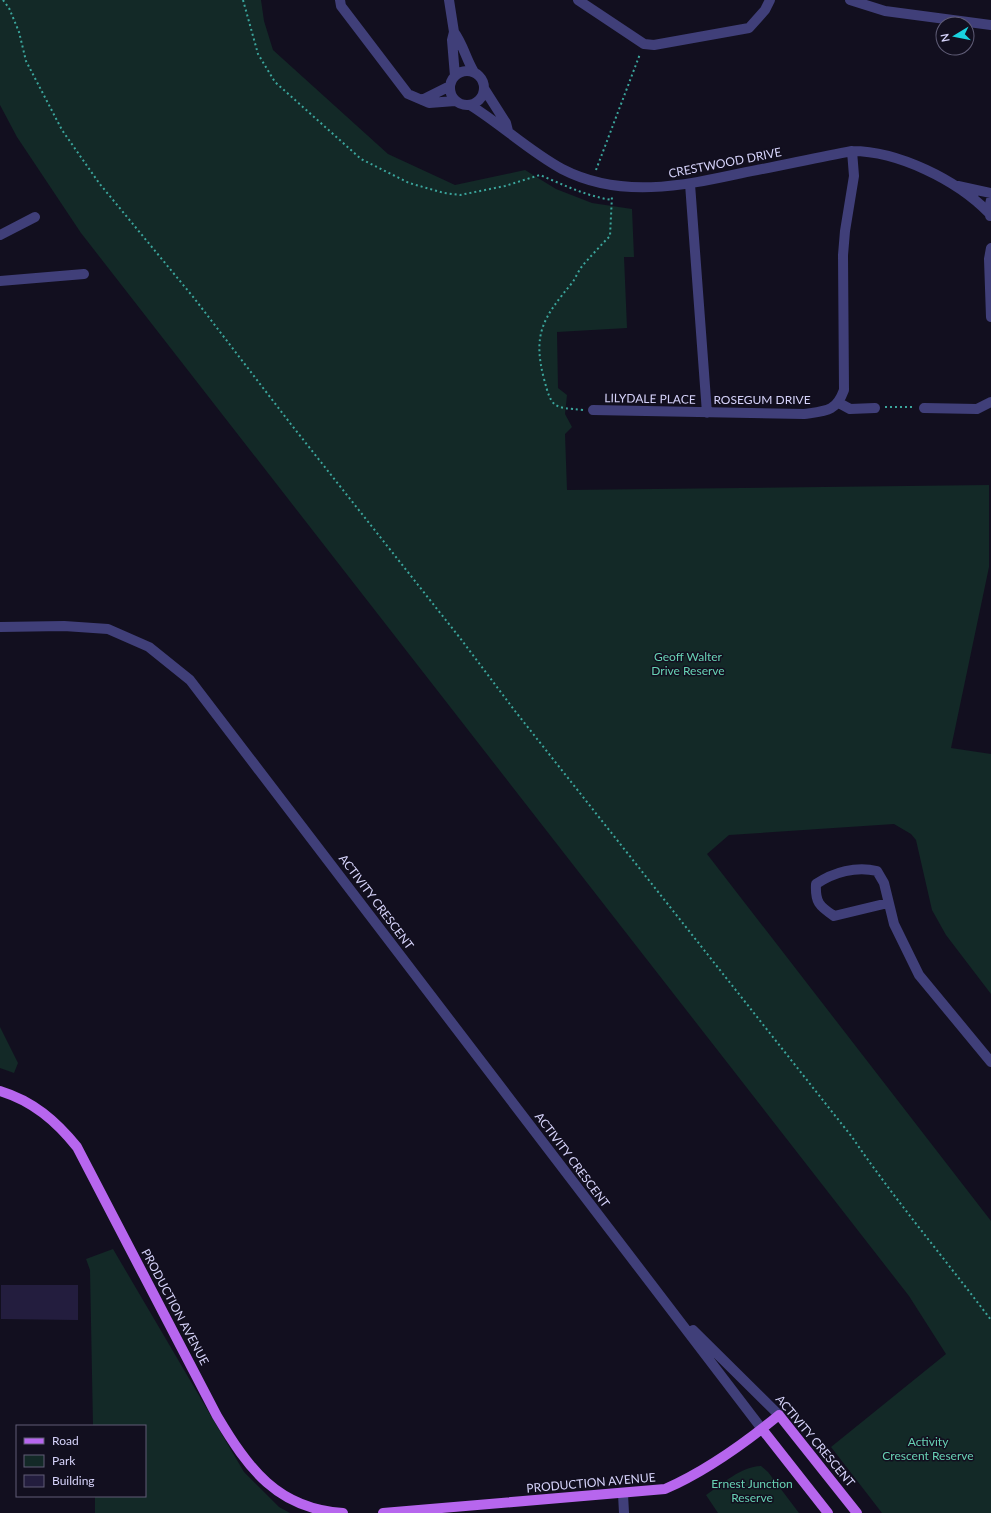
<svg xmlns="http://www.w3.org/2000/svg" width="991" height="1513" viewBox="0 0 991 1513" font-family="Lato,sans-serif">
<rect width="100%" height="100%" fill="#120f1f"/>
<path fill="#132927" d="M0,0H261L264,21L273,50L388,154L455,185L525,170L556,189L592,203L632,209L634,257H624L627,328L557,332L558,388L567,395L565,414L572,427L565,434L567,490L989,485V567L951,748L991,754V994L946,935L932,910L916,840L911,834L894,824L729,835L707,854L991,1221V1513H882L831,1447L946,1354L909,1296L81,233L17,137L0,105Z
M0,1027L18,1063L14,1073L0,1068Z
M113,1249L244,1472L279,1507L290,1513H95V1496H145V1426H93L90,1270L86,1259Z
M761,1466L768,1472L799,1513H718L706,1495C724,1483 740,1467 761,1466Z"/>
<path fill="#231d3e" d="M1,1285H78V1320L1,1319Z"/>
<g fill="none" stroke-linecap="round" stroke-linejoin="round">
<path stroke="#3ba59c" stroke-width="2" stroke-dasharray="2 3" stroke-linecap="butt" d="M3,0L9,8L19,32L26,61L62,130L99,183L194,298L290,423L460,638L515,711L852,1137C895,1200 945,1259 991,1320
M243,0L258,54L275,82L361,159L409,183L444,193L460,195L505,186L540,175C564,185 586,196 612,200
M596,170L640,54
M885,407H913
M583,410C553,407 552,409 544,379C532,333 544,317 572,283C576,277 579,270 583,265C592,255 601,245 610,236L612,196"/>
<path stroke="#403f79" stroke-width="10" d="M340,0L341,6L408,94L429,103L455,101
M449,0L454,32L452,40L455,76
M578,0L644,44L654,45L749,28L765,10L770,0
M850,0L885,11L991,25
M454,32C463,44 466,59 474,72
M450 88a17 17 0 1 1 34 0a17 17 0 1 1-34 0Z
M485,90L506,123L508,131
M422,100L450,86
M470,105C502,125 529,151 562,169C620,199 682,186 742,173C779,166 815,158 852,151C898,151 957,180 989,213
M690,184L707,413
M958,186L991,193
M990,216L989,208L991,200
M0,235L35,217
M991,248L989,259L991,317
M0,281L84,274
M839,403L850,409L875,408
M924,408L977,409L991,402
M593,410L804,414C826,411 836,412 844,390L843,255L845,231L854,176L852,151
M0,627L64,626L108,629L149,647L190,680L762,1429
M888,903L834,916C819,906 815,902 816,884C834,872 856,866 877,871L884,883L894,924L919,975L991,1062
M693,1330L779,1415
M623,1494L624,1513"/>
<path stroke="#b766ee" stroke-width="10" d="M0,1091C33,1101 56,1121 77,1147L217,1416C248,1468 277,1509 343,1513
M762,1429L828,1513
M383,1513L665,1489C706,1471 745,1443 779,1415L857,1513"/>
</g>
<g text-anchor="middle" stroke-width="3" stroke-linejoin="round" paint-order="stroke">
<g font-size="12" fill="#d6d3fa" stroke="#120f1f">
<text transform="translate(725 163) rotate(-11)" y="4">CRESTWOOD DRIVE</text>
<text transform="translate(650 399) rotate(1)" y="4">LILYDALE PLACE</text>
<text x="762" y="404">ROSEGUM DRIVE</text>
<text transform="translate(376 902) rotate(53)" y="4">ACTIVITY CRESCENT</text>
<text transform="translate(572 1160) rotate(53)" y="4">ACTIVITY CRESCENT</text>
<text transform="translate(175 1307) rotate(62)" y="4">PRODUCTION AVENUE</text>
<text transform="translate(815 1441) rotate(50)" y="4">ACTIVITY CRESCENT</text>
<text transform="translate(591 1483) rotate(-5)" y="4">PRODUCTION AVENUE</text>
</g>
<g font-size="12" fill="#67d1b3" stroke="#120f1f">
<text x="688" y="661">Geoff Walter<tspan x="688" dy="14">Drive Reserve</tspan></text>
<text x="928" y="1446">Activity<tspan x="928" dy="14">Crescent Reserve</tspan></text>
<text x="752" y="1488">Ernest Junction<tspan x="752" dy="14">Reserve</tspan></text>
</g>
</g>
<rect x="16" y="1425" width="130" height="72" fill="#120f1f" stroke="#605d77"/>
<rect x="24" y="1438" width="20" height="6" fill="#b766ee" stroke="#605d77"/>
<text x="52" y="1445" font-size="12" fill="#d6d3fa">Road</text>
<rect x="24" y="1455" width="20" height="12" fill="#132927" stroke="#605d77"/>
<text x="52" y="1465" font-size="12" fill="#d6d3fa">Park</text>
<rect x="24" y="1475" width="20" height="12" fill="#231d3e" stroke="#605d77"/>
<text x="52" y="1485" font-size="12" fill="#d6d3fa">Building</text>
<g transform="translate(955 36) rotate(260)"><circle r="19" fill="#120f1f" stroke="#605d77"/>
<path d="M0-3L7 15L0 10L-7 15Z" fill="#19d2df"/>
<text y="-6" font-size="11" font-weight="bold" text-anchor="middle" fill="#d6d3fa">N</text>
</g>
</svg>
